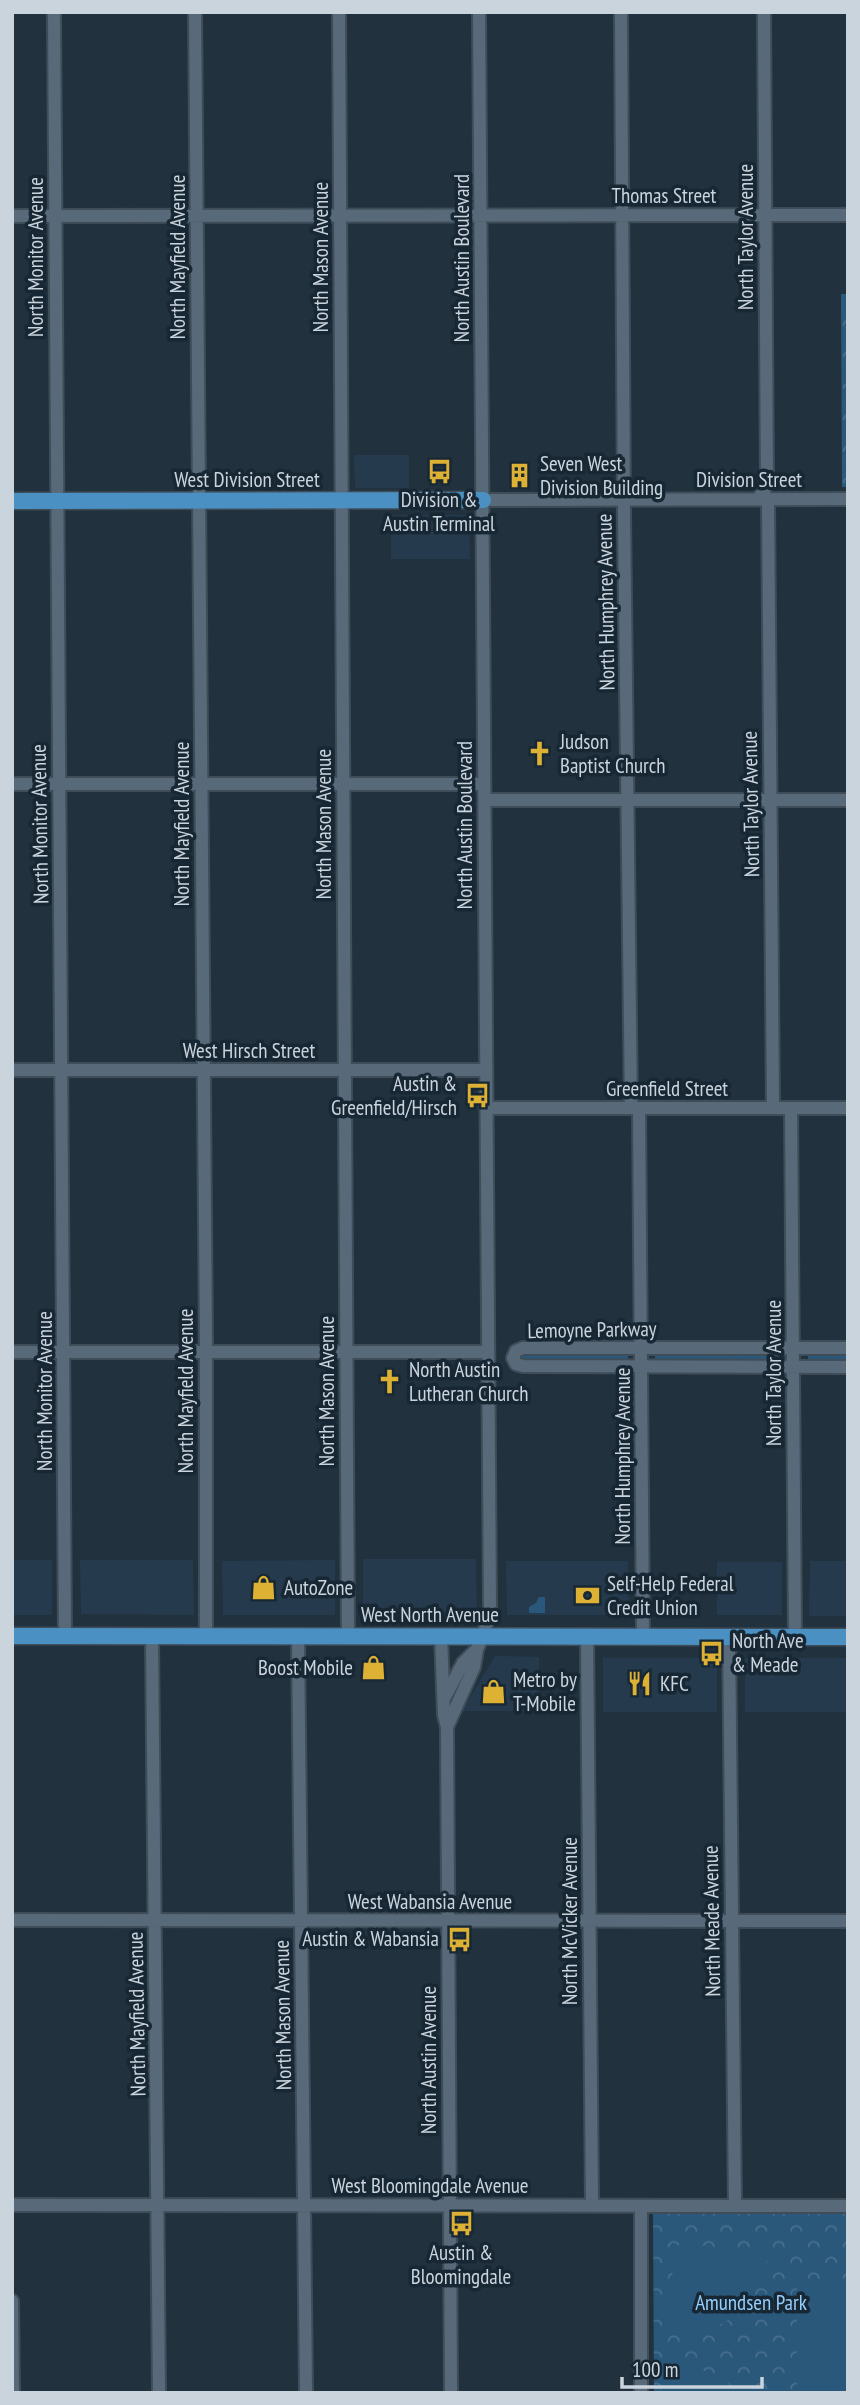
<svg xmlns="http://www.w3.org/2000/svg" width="860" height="2405" viewBox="0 0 860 2405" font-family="'PT Sans Narrow',sans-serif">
<defs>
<pattern id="grass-dots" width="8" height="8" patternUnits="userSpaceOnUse" patternTransform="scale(1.75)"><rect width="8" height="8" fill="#2a587b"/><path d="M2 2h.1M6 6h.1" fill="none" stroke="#486f8d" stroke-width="1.8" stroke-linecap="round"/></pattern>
<pattern id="park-crowns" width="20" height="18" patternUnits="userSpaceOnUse" patternTransform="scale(1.75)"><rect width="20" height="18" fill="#2a587b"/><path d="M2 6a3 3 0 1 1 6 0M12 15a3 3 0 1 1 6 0" fill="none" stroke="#486f8d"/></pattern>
</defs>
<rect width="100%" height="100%" fill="#21313e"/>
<path fill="#253b4d" d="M354,455H409V488H355Z
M391,515H469L470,559H391Z
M363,1559H476L477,1615H363Z
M12,1560H52V1615H12Z
M80,1560H193L194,1615L81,1614Z
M335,1560V1615H223L222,1561Z
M506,1561H628L629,1615H507Z
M810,1561H848V1616H809Z
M717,1562H782V1615H717Z
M495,1656L539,1657V1711H462Z
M603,1658H717V1712H603Z
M745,1658H848V1712H745Z"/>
<path fill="url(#grass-dots)" d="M628,1353V1364L523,1363L520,1358L522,1354Z
M655,1353H780V1364L655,1363Z
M808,1353H848V1364H808Z"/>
<path fill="url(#park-crowns)" d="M841,294H848V487H842Z
M653,2213L848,2214V2393H654Z"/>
<path fill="#2a587b" d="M539,1597H545V1613H529V1607L536,1603Z
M681,2243L768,2254C759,2310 719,2339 662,2333L677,2247Z
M797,2286H848V2393H797Z
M676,2366C704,2368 718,2374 740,2393H675Z"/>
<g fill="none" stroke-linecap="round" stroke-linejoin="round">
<defs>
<path id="minor" d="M54,12L65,1636
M195,12L206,1340V1636
M339,12L348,1636
M621,12L624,514L631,1108
M12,216L848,215
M757,499L764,492L767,484L764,12
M768,499L773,1108
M483,500L848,499
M12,784H484
M485,800H848
M12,1070H486
M487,1108H848
M639,1108L643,1636
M791,1108L795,1637
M848,1348H523L516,1351L513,1358L516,1364L523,1366L848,1367
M12,1352H488
M152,1636L159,2393
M298,1636L306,2393
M441,1636L444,1715L447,1727L451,2393
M587,1636L592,2205
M729,1636L735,2206
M445,1697L463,1663L477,1649
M447,1727L474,1667L477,1649L483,1636L490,1610L479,12
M12,1920L848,1921
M12,2205L848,2206
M641,2206V2393
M12,2301L13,2393"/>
<path id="major" d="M12,501L483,500
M12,1636L848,1637"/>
</defs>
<use href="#minor" stroke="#3f4d59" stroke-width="16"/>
<use href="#major" stroke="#3f4d59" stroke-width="19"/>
<use href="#minor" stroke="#586a79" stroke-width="12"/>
<use href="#major" stroke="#4b90c2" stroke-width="16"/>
</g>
<defs>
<symbol id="bus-bare" viewBox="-9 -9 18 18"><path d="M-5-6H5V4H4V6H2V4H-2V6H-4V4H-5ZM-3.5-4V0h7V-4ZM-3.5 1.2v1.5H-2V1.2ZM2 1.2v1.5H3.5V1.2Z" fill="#ddb133" stroke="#172734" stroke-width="2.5" paint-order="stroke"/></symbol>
<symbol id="building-bare" viewBox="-9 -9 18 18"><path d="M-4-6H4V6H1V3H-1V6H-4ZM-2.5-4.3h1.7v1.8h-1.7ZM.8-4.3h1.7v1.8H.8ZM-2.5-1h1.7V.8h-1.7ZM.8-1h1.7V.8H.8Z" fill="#ddb133" stroke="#172734" stroke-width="2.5" paint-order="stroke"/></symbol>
<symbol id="church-bare" viewBox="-9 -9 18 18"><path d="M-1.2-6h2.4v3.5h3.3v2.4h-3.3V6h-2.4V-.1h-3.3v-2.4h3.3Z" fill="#ddb133" stroke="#172734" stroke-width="2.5" paint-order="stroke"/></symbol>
<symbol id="shop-bare" viewBox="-9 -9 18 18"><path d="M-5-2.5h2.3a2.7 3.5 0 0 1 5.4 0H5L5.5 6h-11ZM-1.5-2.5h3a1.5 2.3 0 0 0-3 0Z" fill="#ddb133" stroke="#172734" stroke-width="2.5" paint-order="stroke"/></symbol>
<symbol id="bank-bare" viewBox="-9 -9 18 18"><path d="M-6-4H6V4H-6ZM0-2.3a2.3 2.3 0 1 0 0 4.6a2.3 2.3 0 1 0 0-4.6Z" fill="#ddb133" stroke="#172734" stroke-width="2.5" paint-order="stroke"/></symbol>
<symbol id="restaurant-bare" viewBox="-9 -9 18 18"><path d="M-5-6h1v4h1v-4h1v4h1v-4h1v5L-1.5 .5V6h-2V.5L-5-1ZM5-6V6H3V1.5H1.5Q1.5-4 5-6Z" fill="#ddb133" stroke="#172734" stroke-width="2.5" paint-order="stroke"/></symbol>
</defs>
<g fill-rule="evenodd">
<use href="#bus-bare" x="422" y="454" width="35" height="35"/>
<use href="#building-bare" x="502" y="458" width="35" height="35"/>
<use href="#church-bare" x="522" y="736" width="35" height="35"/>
<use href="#bus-bare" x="460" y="1078" width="35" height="35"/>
<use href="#church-bare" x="372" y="1364" width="35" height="35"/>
<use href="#shop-bare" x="246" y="1570" width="35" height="35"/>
<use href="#bank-bare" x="570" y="1578" width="35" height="35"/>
<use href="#bus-bare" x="694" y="1636" width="35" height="35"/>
<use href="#shop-bare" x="356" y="1650" width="35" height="35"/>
<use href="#restaurant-bare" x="622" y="1666" width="35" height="35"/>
<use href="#shop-bare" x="476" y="1674" width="35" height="35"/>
<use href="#bus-bare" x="442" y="1922" width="35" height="35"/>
<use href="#bus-bare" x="444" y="2206" width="35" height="35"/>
</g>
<g text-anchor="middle" stroke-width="7" stroke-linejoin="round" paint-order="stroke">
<g font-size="21" fill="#cad4dd" stroke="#172734">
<text x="664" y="203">Thomas Street</text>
<text transform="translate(746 237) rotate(-90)" y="7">North Taylor Avenue</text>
<text transform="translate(36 257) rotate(-90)" y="7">North Monitor Avenue</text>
<text transform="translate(178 257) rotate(-90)" y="7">North Mayfield Avenue</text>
<text transform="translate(321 257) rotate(-90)" y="7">North Mason Avenue</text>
<text transform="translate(462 258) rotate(-90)" y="7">North Austin Boulevard</text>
<text x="247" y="487">West Division Street</text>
<text x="749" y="487">Division Street</text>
<text transform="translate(606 602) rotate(-91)" y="7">North Humphrey Avenue</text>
<text transform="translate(751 804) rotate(-91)" y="7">North Taylor Avenue</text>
<text transform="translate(40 824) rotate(-91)" y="7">North Monitor Avenue</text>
<text transform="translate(182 824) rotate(-90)" y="7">North Mayfield Avenue</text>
<text transform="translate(324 824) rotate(-90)" y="7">North Mason Avenue</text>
<text transform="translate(465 825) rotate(-90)" y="7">North Austin Boulevard</text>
<text x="249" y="1058">West Hirsch Street</text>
<text x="667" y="1096">Greenfield Street</text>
<text transform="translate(592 1330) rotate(-1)" y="7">Lemoyne Parkway</text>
<text transform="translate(774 1373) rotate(-90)" y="7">North Taylor Avenue</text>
<text transform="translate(45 1391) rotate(-90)" y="7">North Monitor Avenue</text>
<text transform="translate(186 1391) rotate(-90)" y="7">North Mayfield Avenue</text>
<text transform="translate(327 1391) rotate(-90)" y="7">North Mason Avenue</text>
<text transform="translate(623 1456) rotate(-90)" y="7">North Humphrey Avenue</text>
<text x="430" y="1622">West North Avenue</text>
<text x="430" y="1909">West Wabansia Avenue</text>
<text transform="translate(570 1921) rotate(-90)" y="7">North McVicker Avenue</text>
<text transform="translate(712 1921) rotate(-91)" y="7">North Meade Avenue</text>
<text transform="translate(137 2014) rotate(-91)" y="7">North Mayfield Avenue</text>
<text transform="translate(283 2015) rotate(-91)" y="7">North Mason Avenue</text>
<text transform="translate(429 2060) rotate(-90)" y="7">North Austin Avenue</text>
<text x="430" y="2193">West Bloomingdale Avenue</text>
</g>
<g font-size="21" fill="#cad4dd" stroke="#172734" text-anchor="start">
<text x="540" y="471">Seven West<tspan x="540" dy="24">Division Building</tspan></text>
<text x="439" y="507" text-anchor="middle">Division &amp;<tspan x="439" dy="24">Austin Terminal</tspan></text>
<text x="560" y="749">Judson<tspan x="560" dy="24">Baptist Church</tspan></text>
<text x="457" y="1091" text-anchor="end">Austin &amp;<tspan x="457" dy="24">Greenfield/Hirsch</tspan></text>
<text x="409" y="1377">North Austin<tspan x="409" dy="24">Lutheran Church</tspan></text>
<text x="607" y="1591">Self-Help Federal<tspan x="607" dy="24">Credit Union</tspan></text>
<text x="284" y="1595">AutoZone</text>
<text x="732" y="1648">North Ave<tspan x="732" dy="24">&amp; Meade</tspan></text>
<text x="353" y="1675" text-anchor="end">Boost Mobile</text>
<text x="513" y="1687">Metro by<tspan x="513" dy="24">T-Mobile</tspan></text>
<text x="660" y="1691">KFC</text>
<text x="439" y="1946" text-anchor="end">Austin &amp; Wabansia</text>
<text x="461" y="2260" text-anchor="middle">Austin &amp;<tspan x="461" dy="24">Bloomingdale</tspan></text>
</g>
<g font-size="21" fill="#94cefd" stroke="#172734">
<text x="751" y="2310">Amundsen Park</text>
</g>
</g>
<rect width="860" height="2405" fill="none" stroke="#cad4dd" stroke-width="28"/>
<path d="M622 2377v10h140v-10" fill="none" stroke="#cad4dd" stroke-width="3.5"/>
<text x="632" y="2377" font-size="21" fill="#cad4dd" stroke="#172734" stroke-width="5" paint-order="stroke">100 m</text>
</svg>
